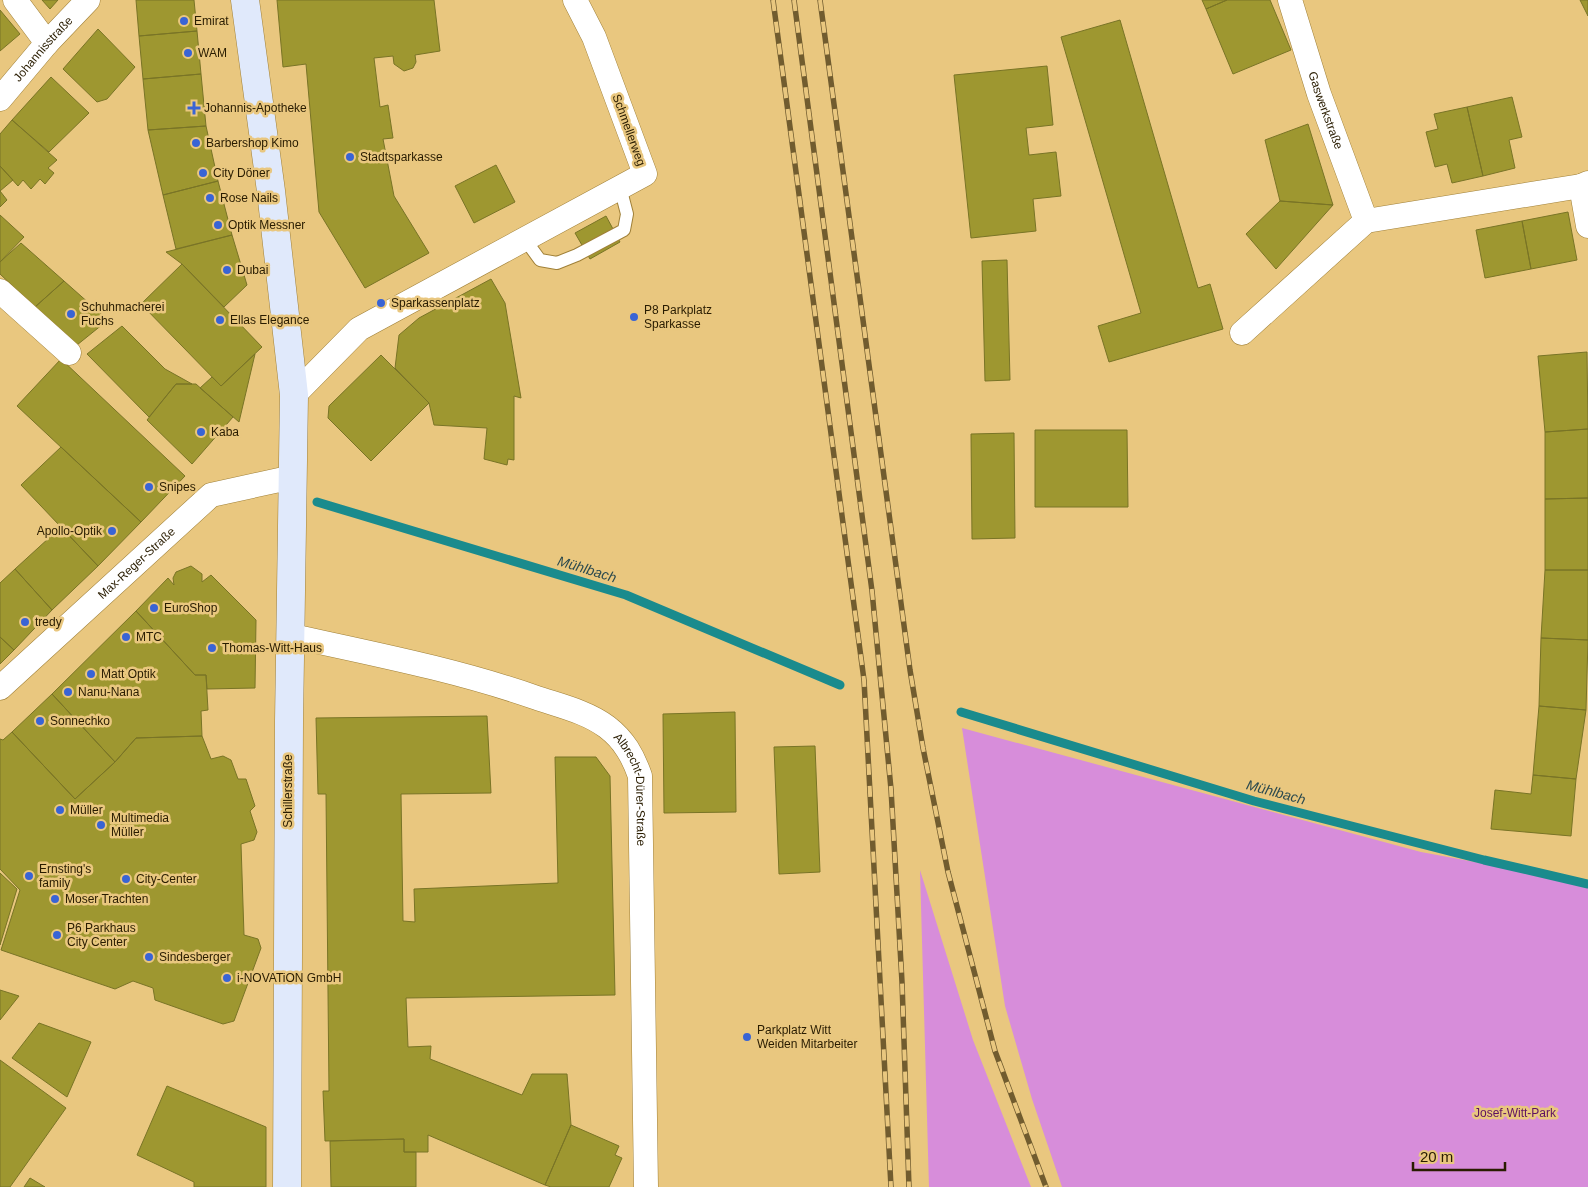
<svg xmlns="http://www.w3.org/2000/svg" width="1588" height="1187" viewBox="0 0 1588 1187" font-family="Helvetica,sans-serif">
<rect width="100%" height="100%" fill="#e9c77f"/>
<path fill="#d78dda" d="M962,728L1421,852L1588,883V1187H1062L1032,1099L1005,1006Z
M920,870L973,1040L1031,1187H929Z"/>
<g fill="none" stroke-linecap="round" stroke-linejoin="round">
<path stroke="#1a8b8d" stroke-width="9" d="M317,502L626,595L840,685
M961,712L1254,801L1484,860L1588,884"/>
</g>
<path fill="#9e9730" stroke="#797426" d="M42,0H58L50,9Z
M136,0H194L197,31L139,36Z
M277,0H434L440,51L415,55L416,62L413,68L404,71L394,64L393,56L374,58L380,107L388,105L393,138L383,139L394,196L429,253L365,288L319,212L306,64L283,67Z
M1202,0H1227L1206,9Z
M1227,0H1270L1291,50L1233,74L1206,9Z
M1580,0H1588V16Z
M0,10L20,34L0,51Z
M1120,20L1198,288L1210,284L1223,329L1109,362L1098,326L1141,313L1061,37Z
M98,29L135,67L107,99L97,102L63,69Z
M197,31L201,74L143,79L139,36Z
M1047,66L1053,125L1026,128L1029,155L1056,152L1061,196L1033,199L1036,231L971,238L954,75Z
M201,74L206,126L148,130L143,79Z
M51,77L89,113L49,152L12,120Z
M1512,97L1522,137L1509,140L1515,168L1483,176L1467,107Z
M1467,107L1483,176L1452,183L1447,164L1435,167L1426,132L1438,129L1434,114Z
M12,120L57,160L48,168L54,173L45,184L40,179L31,189L23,180L18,186L0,166V134Z
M1308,124L1333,205L1280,201L1265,140Z
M206,126L218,181L163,195L148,130Z
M496,165L515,202L474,223L455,186Z
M0,166L13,180L0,191L7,200L0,207Z
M218,181L232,235L176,249L163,195Z
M1280,201L1333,205L1276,269L1246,234Z
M1568,212L1577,260L1531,269L1522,221Z
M0,215L24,237L0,262Z
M606,216L620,242L590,259L575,233Z
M1522,221L1531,269L1485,278L1476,230Z
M232,235L247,285L224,307L182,264L166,252Z
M21,243L64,281L35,307L0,274V262Z
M1007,260L1010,380L985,381L982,261Z
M182,264L262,347L221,386L141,304Z
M491,279L505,303L521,398L514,396V460L508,459L507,465L484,459L487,428L434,425L429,403L395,368L399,335L419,318Z
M64,281L108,320L77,345L35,307Z
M122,326L165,369L192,384H176L149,417L87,354Z
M1587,352L1588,429L1545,432L1538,356Z
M255,354L239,422L200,388L212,377L221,386Z
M381,355L429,403L371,461L328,418L329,406Z
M61,359L185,476L141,522L17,406Z
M176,384H196L233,417L192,464L147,420Z
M1588,429V498L1545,499V432Z
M1035,430H1127L1128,507H1035Z
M1014,433L1015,538L972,539L971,434Z
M61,447L141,522L98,566L21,485Z
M1588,498V570H1545V499Z
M61,527L98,566L52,610L15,569Z
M191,566L202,574V582L211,575L256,620L255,688L207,689L206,675H195L136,611L168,578L174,585L173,578L176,572Z
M15,569L52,610L14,650L0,637V583Z
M1545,570H1588V640L1541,638Z
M136,611L195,675H206L208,710L201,711L202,736L136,738L115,762L52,694Z
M0,637L14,650L0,664Z
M1541,638L1588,640L1586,710L1539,706Z
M52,694L115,762L75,799L12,732Z
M1539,706L1586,710L1576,779L1533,775Z
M735,712L736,812L664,813L663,714Z
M487,716L491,793L401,794L403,921L415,922L414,889L558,883L555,757H596L610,776L615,995L406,998L408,1047L431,1046L430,1059L522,1095L532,1074H567L571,1125L545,1185L428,1135V1152H404V1139L325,1141L323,1091H329L326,794H318L316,718Z
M12,732L75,799L115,762L136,738L202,736L211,759L223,756L231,760L238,779H246L255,806L250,811L257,832L254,840L241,844L244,935L258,939L261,948L234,1021L223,1024L155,1000L153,988L133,981L115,989L1,950L20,890L0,869V739L3,740Z
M815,746L820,872L779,874L774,747Z
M1533,775L1576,779L1571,836L1491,829L1495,790L1531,794Z
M0,873L17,889L0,945Z
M0,990L19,996L0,1020Z
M39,1023L91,1042L67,1097L12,1058Z
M0,1060L66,1108L10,1187H0Z
M167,1086L266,1127V1187H194V1182L137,1155Z
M571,1125L619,1146L615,1155L622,1158L609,1187H551L545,1185Z
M404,1139V1152H416V1187H331L330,1141Z
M30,1178L45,1187H24Z"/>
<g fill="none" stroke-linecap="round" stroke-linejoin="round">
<defs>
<path id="lane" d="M524,238L540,260L557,263L577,255L624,230L627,214L620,187"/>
<g id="street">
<path d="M15,0L47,43"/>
<path id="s1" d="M1290,0L1319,94L1366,221"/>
<path id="s2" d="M0,99L47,43L88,0"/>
<path d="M1588,183L1581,186L1588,226"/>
<path d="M0,291L69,353"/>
<path d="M1242,333L1366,221L1581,186"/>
<path d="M294,395L359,329L645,174L594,37L575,0"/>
<path id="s3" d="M292,636C374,654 457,670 537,698C561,706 587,712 607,727C624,740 633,756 640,776L646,1187"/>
<path id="s4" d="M0,688L211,495L293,477"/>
</g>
<path id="secondary" d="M245,0L271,191L294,395L289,722L287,1187"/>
</defs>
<use href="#lane" stroke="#a08038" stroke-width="14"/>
<use href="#street" stroke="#a08038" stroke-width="25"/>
<use href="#secondary" stroke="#a08038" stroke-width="29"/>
<use href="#lane" stroke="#fff" stroke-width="12"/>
<use href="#street" stroke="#fff" stroke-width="24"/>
<use href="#secondary" stroke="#e0e9fb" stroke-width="28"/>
<defs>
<path id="rail" d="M773,0L864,680L891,1187
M794,0L872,591L891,789L902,982L909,1187
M820,0L910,670L923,748L948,872L995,1051L1046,1187"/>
</defs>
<use href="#rail" stroke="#715c2f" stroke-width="5.5"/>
<use href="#rail" stroke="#e9c77f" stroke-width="4" stroke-dasharray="11" stroke-linecap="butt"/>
</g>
<g fill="#3964d5" stroke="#e9c77f" stroke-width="2">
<circle cx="184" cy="21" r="5"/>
<circle cx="188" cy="53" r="5"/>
<path d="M191.5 100.5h5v5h5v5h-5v5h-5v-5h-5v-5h5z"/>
<circle cx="196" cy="143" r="5"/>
<circle cx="350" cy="157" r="5"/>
<circle cx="203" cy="173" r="5"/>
<circle cx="210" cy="198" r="5"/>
<circle cx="218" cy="225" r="5"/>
<circle cx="227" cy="270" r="5"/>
<circle cx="381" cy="303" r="5"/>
<circle cx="71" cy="314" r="5"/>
<circle cx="634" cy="317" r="5"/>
<circle cx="220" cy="320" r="5"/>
<circle cx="201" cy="432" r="5"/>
<circle cx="149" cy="487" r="5"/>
<circle cx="112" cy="531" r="5"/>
<circle cx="154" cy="608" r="5"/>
<circle cx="25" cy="622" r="5"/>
<circle cx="126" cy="637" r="5"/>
<circle cx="212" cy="648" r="5"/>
<circle cx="91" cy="674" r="5"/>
<circle cx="68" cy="692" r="5"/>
<circle cx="40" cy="721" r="5"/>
<circle cx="60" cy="810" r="5"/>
<circle cx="101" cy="825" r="5"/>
<circle cx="29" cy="876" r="5"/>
<circle cx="126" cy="879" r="5"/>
<circle cx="55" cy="899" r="5"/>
<circle cx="57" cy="935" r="5"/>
<circle cx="149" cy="957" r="5"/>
<circle cx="227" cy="978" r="5"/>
<circle cx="747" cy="1037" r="5"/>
</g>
<g text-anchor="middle" stroke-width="5" stroke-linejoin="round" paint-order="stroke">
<g font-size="12" fill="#291c00" stroke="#e9c77f" text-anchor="start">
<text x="194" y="25">Emirat</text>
<text x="198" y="57">WAM</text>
<text x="204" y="112">Johannis-Apotheke</text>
<text x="206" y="147">Barbershop Kimo</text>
<text x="360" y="161">Stadtsparkasse</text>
<text x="213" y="177">City Döner</text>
<text x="220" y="202">Rose Nails</text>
<text x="228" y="229">Optik Messner</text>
<text x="237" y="274">Dubai</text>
<text x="391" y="307">Sparkassenplatz</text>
<text x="81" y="311">Schuhmacherei<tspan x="81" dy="14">Fuchs</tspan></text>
<text x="644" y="314">P8 Parkplatz<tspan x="644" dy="14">Sparkasse</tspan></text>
<text x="230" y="324">Ellas Elegance</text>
<text x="211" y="436">Kaba</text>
<text x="159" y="491">Snipes</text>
<text x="102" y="535" text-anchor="end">Apollo-Optik</text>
<text x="164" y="612">EuroShop</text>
<text x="35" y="626">tredy</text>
<text x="136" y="641">MTC</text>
<text x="222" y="652">Thomas-Witt-Haus</text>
<text x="101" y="678">Matt Optik</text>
<text x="78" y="696">Nanu-Nana</text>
<text x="50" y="725">Sonnechko</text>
<text x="70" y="814">Müller</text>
<text x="111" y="822">Multimedia<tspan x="111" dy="14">Müller</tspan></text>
<text x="39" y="873">Ernsting's<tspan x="39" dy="14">family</tspan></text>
<text x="136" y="883">City-Center</text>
<text x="65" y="903">Moser Trachten</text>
<text x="67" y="932">P6 Parkhaus<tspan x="67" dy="14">City Center</tspan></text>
<text x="159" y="961">Sindesberger</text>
<text x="237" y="982">i-NOVATiON GmbH</text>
<text x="757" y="1034">Parkplatz Witt<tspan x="757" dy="14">Weiden Mitarbeiter</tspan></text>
</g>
<g font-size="12" fill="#291c00" stroke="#e9c77f">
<text dy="4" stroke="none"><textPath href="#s2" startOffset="66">Johannisstraße</textPath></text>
<text dy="4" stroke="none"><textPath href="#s1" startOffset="116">Gaswerkstraße</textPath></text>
<text transform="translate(629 130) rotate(70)" y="4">Schmellerweg</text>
<text dy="4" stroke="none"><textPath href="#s4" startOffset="185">Max-Reger-Straße</textPath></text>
<text transform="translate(288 791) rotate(-90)" y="4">Schillerstraße</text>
<text dy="4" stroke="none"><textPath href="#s3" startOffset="400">Albrecht-Dürer-Straße</textPath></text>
</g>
<g font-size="12" fill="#5d1062" stroke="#e9c77f">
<text x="1515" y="1117">Josef-Witt-Park</text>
</g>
<g font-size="14" font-style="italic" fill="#2c4a4e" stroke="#e9c77f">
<text transform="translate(587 569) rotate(17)" y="5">Mühlbach</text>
<text transform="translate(1276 792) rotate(15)" y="5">Mühlbach</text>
</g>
</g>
<path d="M1413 1162v8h92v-8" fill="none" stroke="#291c00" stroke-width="2.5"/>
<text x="1420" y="1162" font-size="15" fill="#291c00" stroke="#e9c77f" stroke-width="4" paint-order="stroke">20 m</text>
</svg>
